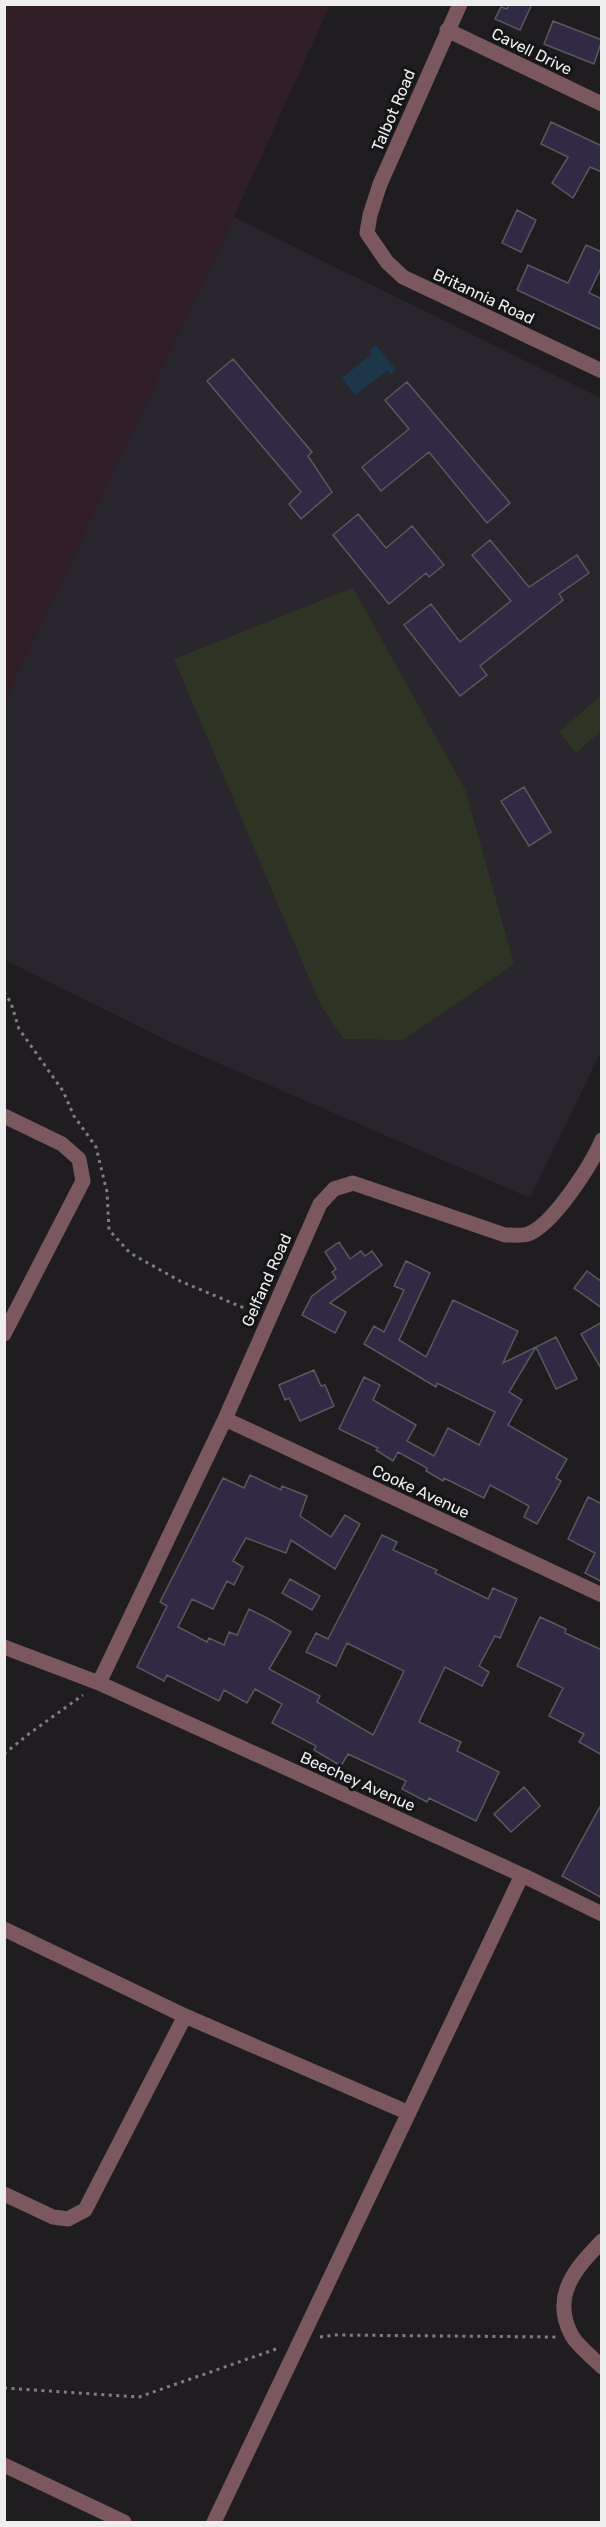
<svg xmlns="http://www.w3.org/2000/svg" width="606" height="2527" viewBox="0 0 606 2527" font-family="Rubik,sans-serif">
<rect width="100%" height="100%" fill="#1f1d20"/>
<path fill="#29252c" d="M234,217L601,398V1052L530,1198L174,1044L5,960L4,702Z"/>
<path fill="#311f27" d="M5,4L330,5L234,217L5,702Z"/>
<path fill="#2d3423" d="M353,588L465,789L514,964L403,1040L344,1039L321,1006L174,659Z
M601,695V731L576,753L559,732Z"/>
<path fill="#1c3749" d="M376,345L396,370L391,374L387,371L355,395L342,378L372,354L369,350Z"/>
<path fill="#312a44" stroke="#5a595c" stroke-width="1.5" d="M509,4H532L520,30L495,19L501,7L507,9Z
M553,21L602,40L594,64L544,44Z
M551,122L602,146V172L590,167L573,198L552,183L568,157L541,144Z
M517,210L536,220L521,252L502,243Z
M586,245L602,252V266L589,293L602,299V330L517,290L528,265L568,283Z
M233,359L312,452L308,456L332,492L301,519L289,504L301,492L207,381Z
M407,382L510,503L487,523L429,452L381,491L362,467L409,429L385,400Z
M358,514L386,548L412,526L444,565L429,577L426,573L389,604L333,535Z
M490,540L529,587L577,555L589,573L559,594L563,600L480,666L487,675L460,696L404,625L431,604L460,642L511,601L472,555Z
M524,787L551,832L529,846L501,801Z
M339,1242L350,1259L361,1251L365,1256L372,1251L382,1265L330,1303L346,1312L335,1333L302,1315L312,1296L336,1278L332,1272L336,1269L325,1252Z
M406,1261L430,1273L399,1340L426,1357L453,1300L518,1331L503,1363L536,1347L509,1392L522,1400L508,1425L567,1459L556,1478L561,1481L537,1524L524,1517L529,1506L490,1485L484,1498L444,1478L443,1481L426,1471L427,1468L398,1452L393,1461L376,1450L378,1448L339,1429L364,1377L380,1385L373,1400L416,1425L407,1441L434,1456L448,1428L479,1445L495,1412L437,1383L436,1387L364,1344L374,1326L384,1332L404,1290L394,1286Z
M587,1271L602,1282V1308L574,1288Z
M602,1322V1370L581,1334Z
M556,1337L577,1379L556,1389L536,1347Z
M314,1370L321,1386L325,1385L334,1406L300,1421L289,1398L285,1400L279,1385Z
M250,1475L281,1490L282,1486L307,1496L300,1516L331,1537L345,1515L360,1524L335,1569L291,1540L286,1553L246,1538L233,1561L243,1567L234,1585L227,1581L213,1609L192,1599L178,1627L207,1642L209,1638L224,1645L229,1632L237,1635L249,1609L269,1619L291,1632L269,1669L320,1696L317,1702L373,1735L404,1671L347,1643L336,1666L306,1652L316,1633L328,1639L382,1535L397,1542L393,1550L437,1570L435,1573L488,1599L493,1588L517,1599L500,1638L495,1636L479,1666L489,1672L482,1686L445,1667L419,1722L461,1742L457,1751L499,1772L476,1821L429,1798L427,1802L402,1789L406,1781L348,1754L341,1766L314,1750L316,1746L272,1723L282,1704L255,1689L247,1703L224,1690L219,1701L167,1675L164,1681L137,1667L167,1606L160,1602L223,1478L244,1488Z
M588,1497L602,1504V1582L585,1573L595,1553L568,1539Z
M290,1579L320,1596L312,1610L282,1593Z
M540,1617L566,1629L565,1633L602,1650V1755L579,1742L584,1734L549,1716L563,1688L517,1666Z
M524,1787L540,1806L511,1832L494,1814Z
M602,1803V1898L562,1876Z"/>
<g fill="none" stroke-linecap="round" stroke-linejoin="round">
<path stroke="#7f7e80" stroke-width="3" stroke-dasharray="3 4.5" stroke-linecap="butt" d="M4,992L11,1003L19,1029L63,1091L74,1116L96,1147L107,1192L109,1230L130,1253L180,1281L256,1313
M4,1754L30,1733L83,1695
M320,2337L335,2335L556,2337
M4,2388L139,2397L279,2348"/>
<path stroke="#7b585d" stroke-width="15" d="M460,4L380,184L370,215L367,233L387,262L403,277L602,371
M447,30L602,104
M4,1116L62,1144L79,1159L83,1181L4,1334
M225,1419L602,1595
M4,1647L99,1683L522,1875L602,1914
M99,1683L225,1419L320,1204L334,1189L353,1183L505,1235C512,1235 522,1236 528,1234C553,1225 592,1164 602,1140
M4,1929L185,2016L85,2210L68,2219L53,2217L4,2194
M185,2016L409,2113
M602,2241C576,2268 550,2296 572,2336C579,2347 592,2357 602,2367
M4,2465L124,2522
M214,2522L522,1875"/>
</g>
<g text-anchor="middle" stroke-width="6" stroke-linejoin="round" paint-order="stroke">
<g font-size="16" fill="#eeeeef" stroke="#151416">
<text transform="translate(532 51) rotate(26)" y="6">Cavell Drive</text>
<text transform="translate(393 110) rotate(-67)" y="6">Talbot Road</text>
<text transform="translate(484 296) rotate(25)" y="6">Britannia Road</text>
<text transform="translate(266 1280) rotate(-66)" y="6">Gelfand Road</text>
<text transform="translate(421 1491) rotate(25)" y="6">Cooke Avenue</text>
<text transform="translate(358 1781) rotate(24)" y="6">Beechey Avenue</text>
</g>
</g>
<rect width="606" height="2527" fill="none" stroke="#eeeeef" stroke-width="12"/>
</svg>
